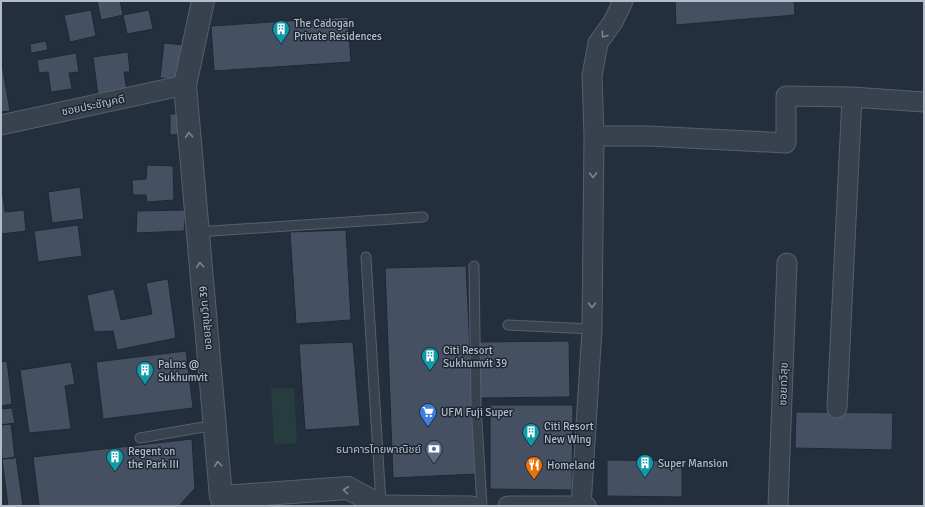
<svg xmlns="http://www.w3.org/2000/svg" width="925" height="507" viewBox="0 0 925 507" font-family="Signika,'Noto Sans Thai',sans-serif">
<rect width="100%" height="100%" fill="#242f3e"/>
<path fill="#263c3f" d="M271,388H294L297,443L274,445Z"/>
<path fill="#455162" stroke="#1f2835" d="M97,1H120L123,15L101,20Z
M675,1H794L795,15L676,25Z
M91,10L96,36L70,42L64,15Z
M149,10L153,29L127,34L123,15Z
M348,17L351,62L214,71L211,26Z
M46,41L48,50L31,53L30,44Z
M164,43L184,45L180,80L160,78Z
M128,52L130,72H124L127,91L98,95L93,57Z
M76,53L79,72L69,73L72,89L51,92L48,72L39,73L37,60Z
M1,59L10,111L1,112Z
M170,114H184L186,134L170,135Z
M147,165L173,166L174,200L147,202L146,195H133L132,180L146,179Z
M80,187L84,219L52,223L48,192Z
M1,196H3L5,212L24,210L26,231L1,234Z
M186,210L184,231L136,233L137,211Z
M78,225L82,256L38,262L34,231Z
M346,230L351,320L296,324L290,232Z
M466,266L476,474L393,478L385,268Z
M168,279L176,338L117,350L113,331L94,332L87,295L114,289L121,320L152,314L146,283Z
M569,341L570,397L480,398L479,342Z
M353,342L360,426L305,430L299,344Z
M186,351L193,408L103,419L96,362Z
M7,361L12,404L1,406V362Z
M71,362L75,384L65,386L71,429L29,433L20,370Z
M490,405H573L572,490L490,489Z
M12,408L15,423L1,425V409Z
M796,412L893,413L892,450L795,448Z
M11,424L15,458L2,459L1,425Z
M192,439L195,488L179,506H39L33,457Z
M16,457L23,506H8L2,459Z
M607,460L682,461V497L607,496Z"/>
<g fill="none" stroke-linecap="round" stroke-linejoin="round">
<defs>
<path id="service" d="M197,232L423,217
M366,257L381,504
M474,266L476,405L482,506
M508,325L592,329
M140,438L215,425"/>
<path id="minor" d="M1,125L185,85
M594,136H648L786,143V96L852,97L924,102
M837,408L852,97
M381,505L472,506
M508,506H586
M581,506L592,329L594,136L592,76L598,43L613,22L623,1
M778,506L787,263"/>
<path id="tertiary" d="M203,1L185,85L221,497L348,488L381,506"/>
</defs>
<use href="#service" stroke="#565f6c" stroke-width="11"/>
<use href="#minor" stroke="#565f6c" stroke-width="21"/>
<use href="#tertiary" stroke="#565f6c" stroke-width="24"/>
<use href="#service" stroke="#38414e" stroke-width="9"/>
<use href="#minor" stroke="#38414e" stroke-width="19"/>
<use href="#tertiary" stroke="#38414e" stroke-width="22"/>
</g>
<defs><path id="oneway-chevron" d="M-2-3.5L2.5 0L-2 3.5" fill="none" stroke-width="1.6" stroke-linecap="round" stroke-linejoin="round"/></defs>
<g stroke="#7c8592">
<use href="#oneway-chevron" transform="translate(604 35) rotate(126)"/>
<use href="#oneway-chevron" transform="translate(189 135) rotate(-95)"/>
<use href="#oneway-chevron" transform="translate(593 175) rotate(90)"/>
<use href="#oneway-chevron" transform="translate(200 265) rotate(-95)"/>
<use href="#oneway-chevron" transform="translate(592 305) rotate(90)"/>
<use href="#oneway-chevron" transform="translate(218 464) rotate(-95)"/>
<use href="#oneway-chevron" transform="translate(346 490) rotate(-173)"/>
</g>
<defs>
<symbol id="building-pin" viewBox="-11 -11 22 30"><path d="M0 17L-7.5 6A9.5 9.5 0 1 1 7.5 6Z" fill="#0f9aa8" stroke="#1d2633"/><path d="M-4-6H4V6H1V3H-1V6H-4ZM-2.5-4.3h1.7v1.8h-1.7ZM.8-4.3h1.7v1.8H.8ZM-2.5-1h1.7V.8h-1.7ZM.8-1h1.7V.8H.8Z" fill="#fff"/></symbol>
<symbol id="supermarket-pin" viewBox="-11 -11 22 30"><path d="M0 17L-7.5 6A9.5 9.5 0 1 1 7.5 6Z" fill="#3f7fe0" stroke="#1d2633"/><path d="M-6-5.5h2.5l.6 2H6L4.5 2H-2.5L-4.4-4H-6ZM-1.5 3.2a1.3 1.3 0 1 0 .1 0ZM3 3.2a1.3 1.3 0 1 0 .1 0Z" fill="#fff"/></symbol>
<symbol id="bank-pin" viewBox="-11 -11 22 30"><path d="M0 17L-7.5 6A9.5 9.5 0 1 1 7.5 6Z" fill="#5c6f8a" stroke="#1d2633"/><path d="M-6-4H6V4H-6ZM0-2.3a2.3 2.3 0 1 0 0 4.6a2.3 2.3 0 1 0 0-4.6Z" fill="#fff"/></symbol>
<symbol id="restaurant-pin" viewBox="-11 -11 22 30"><path d="M0 17L-7.5 6A9.5 9.5 0 1 1 7.5 6Z" fill="#e8710a" stroke="#1d2633"/><path d="M-5-6h1v4h1v-4h1v4h1v-4h1v5L-1.5 .5V6h-2V.5L-5-1ZM5-6V6H3V1.5H1.5Q1.5-4 5-6Z" fill="#fff"/></symbol>
</defs>
<g fill-rule="evenodd">
<use href="#building-pin" x="271" y="19" width="20" height="27"/>
<use href="#building-pin" x="420" y="346" width="20" height="27"/>
<use href="#building-pin" x="135" y="360" width="20" height="27"/>
<use href="#supermarket-pin" x="418" y="402" width="20" height="27"/>
<use href="#building-pin" x="521" y="422" width="20" height="27"/>
<use href="#bank-pin" x="424" y="439" width="20" height="27"/>
<use href="#building-pin" x="105" y="447" width="20" height="27"/>
<use href="#building-pin" x="635" y="453" width="20" height="27"/>
<use href="#restaurant-pin" x="524" y="455" width="20" height="27"/>
</g>
<g text-anchor="middle" stroke-width="3" stroke-linejoin="round" paint-order="stroke">
<g font-size="11" fill="#b4bcc9" stroke="#1d2633" text-anchor="start">
<text x="294" y="27">The Cadogan<tspan x="294" dy="13">Private Residences</tspan></text>
<text x="443" y="354">Citi Resort<tspan x="443" dy="13">Sukhumvit 39</tspan></text>
<text x="158" y="368">Palms @<tspan x="158" dy="13">Sukhumvit</tspan></text>
<text x="441" y="416">UFM Fuji Super</text>
<text x="544" y="430">Citi Resort<tspan x="544" dy="13">New Wing</tspan></text>
<text x="421" y="453" text-anchor="end">ธนาคารไทยพาณิชย์</text>
<text x="128" y="455">Regent on<tspan x="128" dy="13">the Park III</tspan></text>
<text x="658" y="467">Super Mansion</text>
<text x="547" y="469">Homeland</text>
</g>
<g font-size="11" fill="#b4bcc9" stroke="#1d2633">
<text transform="translate(93 105) rotate(-12)" y="4">ซอยประชัญคดี</text>
<text transform="translate(205 318) rotate(-95)" y="4">ซอยสุขุมวิท 39</text>
<text transform="translate(783 384) rotate(-88)" y="4">ซอยทวีสุข</text>
</g>
</g>
<rect width="925" height="507" fill="none" stroke="#b4bcc9" stroke-width="4"/>
</svg>
